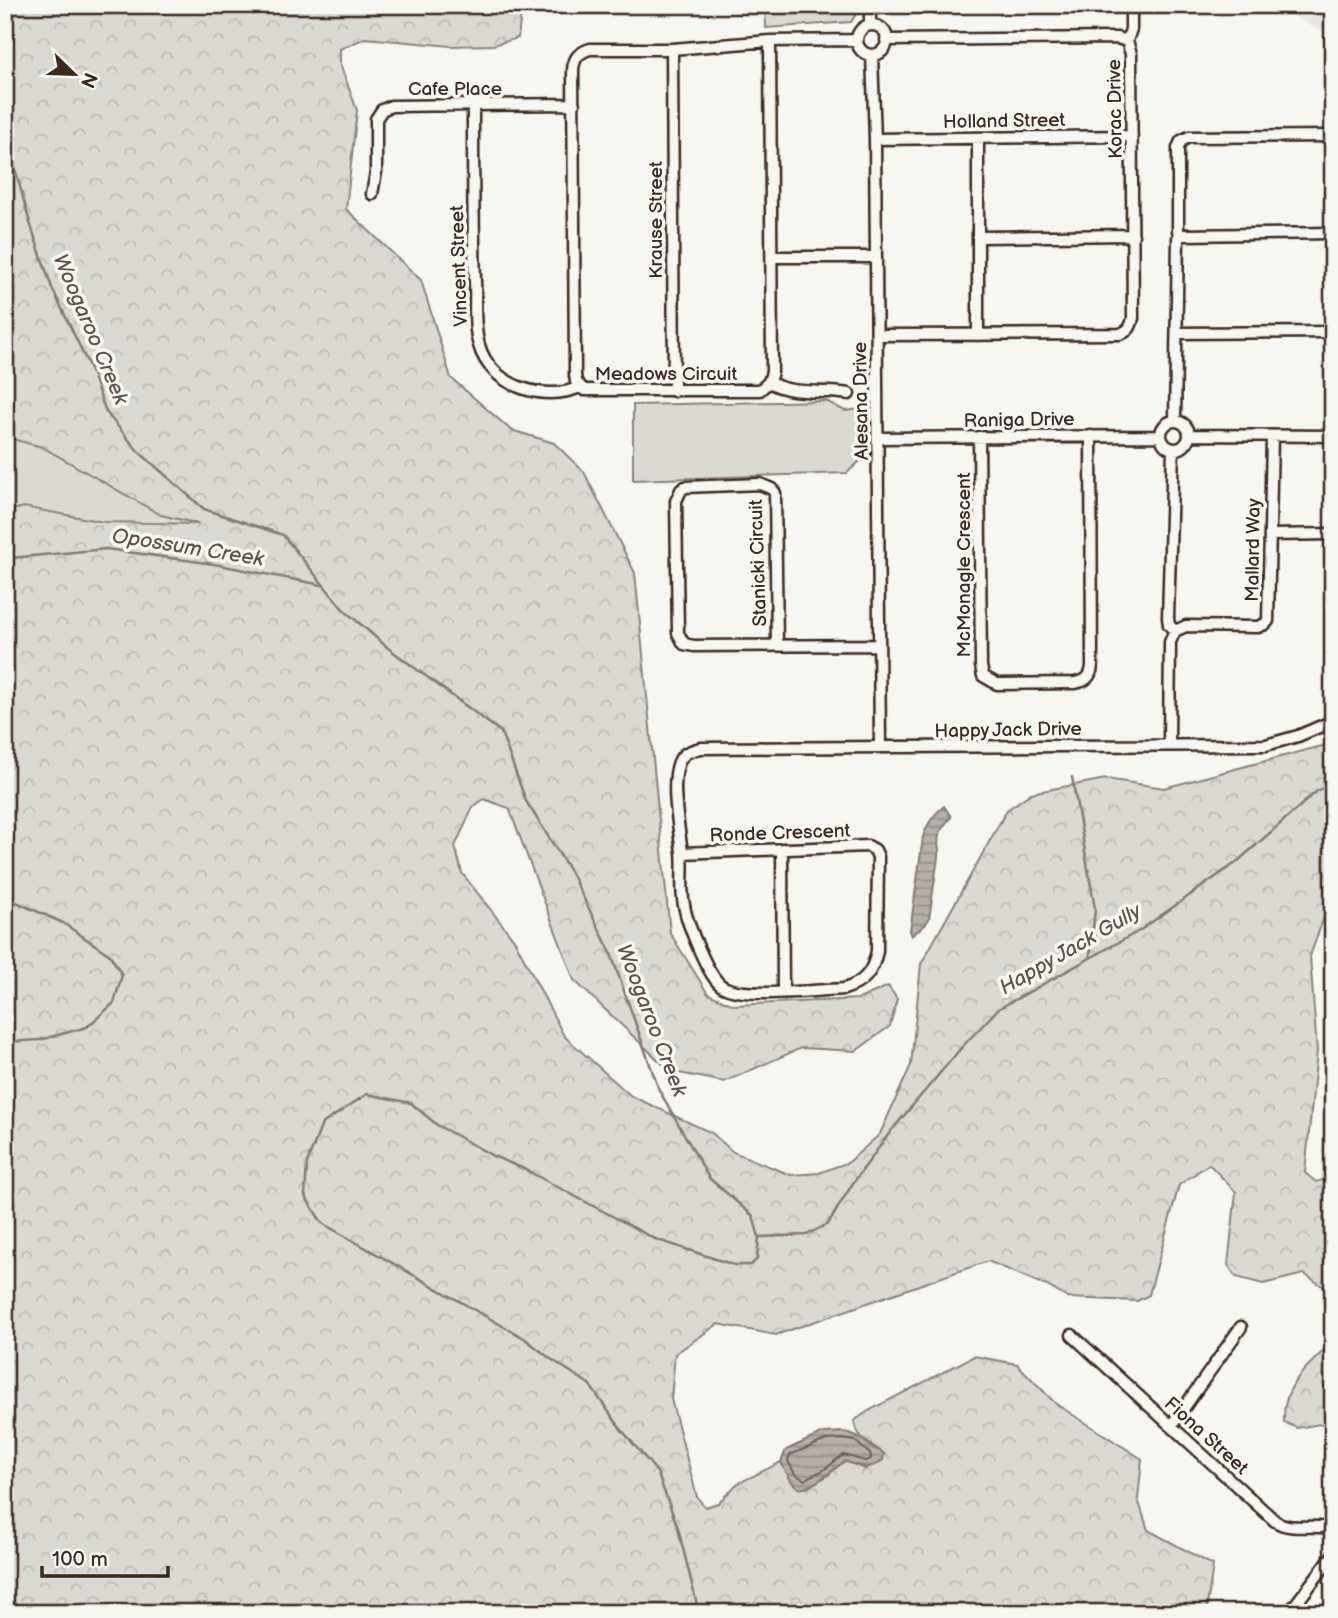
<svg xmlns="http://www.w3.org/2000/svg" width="1338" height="1618" viewBox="0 0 1338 1618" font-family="'Balsamiq Sans',sans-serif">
<defs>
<pattern id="forest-crowns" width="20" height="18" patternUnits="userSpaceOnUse" patternTransform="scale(1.75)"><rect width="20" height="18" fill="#dad9d3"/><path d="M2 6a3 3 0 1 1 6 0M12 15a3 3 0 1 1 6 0" fill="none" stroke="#bcbab5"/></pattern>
<pattern id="water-rules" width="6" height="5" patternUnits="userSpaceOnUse" patternTransform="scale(1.75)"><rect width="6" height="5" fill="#b6b0a9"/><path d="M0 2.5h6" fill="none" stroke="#958f89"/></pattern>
</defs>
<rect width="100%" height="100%" fill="#f6f6f2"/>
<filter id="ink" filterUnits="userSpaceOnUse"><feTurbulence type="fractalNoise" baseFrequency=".0143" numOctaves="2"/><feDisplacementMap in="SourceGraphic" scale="14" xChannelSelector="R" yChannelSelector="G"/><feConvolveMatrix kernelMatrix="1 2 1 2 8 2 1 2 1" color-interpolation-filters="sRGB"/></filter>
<g filter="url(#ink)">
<path fill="#e8e7e2" d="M1276,5H1333V35L1309,25Z"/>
<path fill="#dad9d3" stroke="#8a8278" stroke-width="2" d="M765,5H857L856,14L851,22L766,28Z
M5,186L185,512L260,590L5,570Z
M826,401L845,411L861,409L859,462L847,473L633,480V405Z"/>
<path fill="url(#forest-crowns)" stroke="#8a8278" stroke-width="2" d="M5,5H522L518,38L493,45L451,46L365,38L340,49V64L357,110L346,209L421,280L451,378L511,430L554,443L584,472L635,573L670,933L708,994L734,1005L859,999L888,986L897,999L890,1026L856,1051L801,1048L724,1082L670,1071L574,980L509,808L484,799L473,807L455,846L462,873L515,941L564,1036L631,1096L712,1133L733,1152L791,1175L819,1173L849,1162L880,1134L911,1065L921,964L1007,810L1031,793L1106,779L1164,788L1333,743V892L1310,956L1317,1051L1305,1173L1316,1182L1333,1177V1293L1304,1274L1263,1284L1236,1277L1228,1265L1236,1192L1209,1164L1179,1185L1149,1295L1137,1301L1068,1298L1047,1286L988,1261L776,1335L718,1324L675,1354L671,1399L697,1497L705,1507L718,1503L737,1484L781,1462L790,1478L807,1488C814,1482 820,1481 827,1476C833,1471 838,1466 845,1461L865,1469L884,1454C870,1442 859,1442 854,1421L870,1410L974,1356L1017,1364L1056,1404L1142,1459L1138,1499L1148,1530L1213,1565L1206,1613H5V512L24,507L104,522L199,524L161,515L42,447L5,437Z
M1333,1342V1422L1297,1428L1284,1422C1282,1384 1308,1366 1333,1342Z"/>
<path fill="url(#water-rules)" stroke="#857a71" stroke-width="2" d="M944,806L951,817C942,827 936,836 939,850L929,919L925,925L911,936L910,931L923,837C928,823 933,815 944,806Z
M843,1432C856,1434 860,1437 869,1445C874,1449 880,1450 884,1454L883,1460C870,1471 860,1467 845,1461C836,1467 808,1492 799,1488C791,1485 785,1469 781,1462L786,1450L823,1433Z"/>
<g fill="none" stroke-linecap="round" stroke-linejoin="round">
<path stroke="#6c6056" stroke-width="2" d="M842,1439L855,1441L871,1455V1459L865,1461L844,1455C834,1460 828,1468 820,1472C814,1475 810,1475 805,1480L795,1474L788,1461L790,1455L826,1440Z"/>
<path stroke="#857a71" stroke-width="2.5" d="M497,5L534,9V5
M5,132L30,223L52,288L89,366L106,412L138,451L204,509L283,535L343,609L388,648L501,732L526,801L570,871L610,951L659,1090L709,1178L753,1216L759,1237L757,1259L751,1265H734L655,1239L524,1169L493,1156L437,1125L411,1103L367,1094L322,1124L307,1163L305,1196L322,1223L524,1338L551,1359L589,1384L621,1429L657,1472L678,1528L699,1613
M5,562L11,558L106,549L214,564L322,585
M1072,777L1095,909L1090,957
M5,897L63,923L110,955L122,975L114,1003L87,1027L40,1040L5,1042
M759,1237L806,1235L828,1224L853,1183L891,1131L962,1047L998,1009L1139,931L1237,862L1317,791L1333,783"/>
<defs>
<path id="street" d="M870,25V5
M857 40a15 15 0 1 1 30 0a15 15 0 1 1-30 0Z
M770,41L772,372L769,382L760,390H584L576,382L575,375L573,70C574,58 578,53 590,49H672L770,41L857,40
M1127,41L1131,29V5
M672,49L674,391
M872,55L875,139L880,747
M473,105C473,164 473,223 475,281C476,301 473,326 479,345C490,386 544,403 580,387
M978,138V335
M875,139L1132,136
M372,194L376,172V119L382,110L391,106L574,104
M1181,235L1178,231V148L1181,141L1189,137L1333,136
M978,237L1133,235
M772,257H876
M1177,333L1333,332
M877,335L1120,334C1129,331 1131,327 1133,318L1131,54L1127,41L1117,38L886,40
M769,382C793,396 822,389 849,394
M1175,420L1178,238L1181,235L1333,233
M1161 435a14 14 0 1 1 28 0a14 14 0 1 1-28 0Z
M1190,435L1333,436
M979,437L981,666L983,676L997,684L1075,683C1086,681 1091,677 1092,666L1091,436
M878,438L1161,436
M1173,449L1168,618L1169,625L1175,631
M1270,535L1333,534
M777,645L775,493L772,489L760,484L685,487L681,490L676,501L678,633L684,644L694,646L879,645
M1169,744L1170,642L1175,631L1186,626L1258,627L1265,624L1268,621L1272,437
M782,849L783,991
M682,853L868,846L875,850L878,857L877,951C873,972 864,983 844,989C818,990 741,999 722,986C708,977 687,923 684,905C680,888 684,869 682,852C679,828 670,784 679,762C683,752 691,751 700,748L1266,745L1298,736L1333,721
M1072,1335L1275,1521C1292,1532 1314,1523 1333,1529
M1171,1426L1241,1327
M1289,1613L1333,1555"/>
</defs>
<use href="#street" stroke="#3b2a1e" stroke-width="15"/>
<use href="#street" stroke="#f6f6f2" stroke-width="10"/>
</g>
</g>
<g text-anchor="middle" stroke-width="7" stroke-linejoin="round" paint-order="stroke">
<g font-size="19" fill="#3b2a1e" stroke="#f6f6f2">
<text x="455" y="95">Cafe Place</text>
<text transform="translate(1114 109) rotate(-91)" y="7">Korac Drive</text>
<text transform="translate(1004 120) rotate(-1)" y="7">Holland Street</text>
<text transform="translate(655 220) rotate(-90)" y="7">Krause Street</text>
<text transform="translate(458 266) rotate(-92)" y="7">Vincent Street</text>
<text x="666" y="380">Meadows Circuit</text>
<text transform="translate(860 401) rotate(-91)" y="7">Alesana Drive</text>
<text transform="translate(1019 419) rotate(-1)" y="7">Raniga Drive</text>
<text transform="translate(1252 550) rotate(-89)" y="7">Mallard Way</text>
<text transform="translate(757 563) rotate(-92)" y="7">Stanicki Circuit</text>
<text transform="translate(963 565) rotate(-90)" y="7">McMonagle Crescent</text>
<text transform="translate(1008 729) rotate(-1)" y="7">Happy Jack Drive</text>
<text transform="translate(780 832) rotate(-2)" y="7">Ronde Crescent</text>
<text transform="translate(1207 1435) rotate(42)" y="7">Fiona Street</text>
</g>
<g font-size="21" font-style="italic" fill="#605248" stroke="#f6f6f2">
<text transform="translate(91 329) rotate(67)" y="7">Woogaroo Creek</text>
<text transform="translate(188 547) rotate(9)" y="7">Opossum Creek</text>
<text transform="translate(1070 949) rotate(-30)" y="7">Happy Jack Gully</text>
<text transform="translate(652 1020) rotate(69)" y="7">Woogaroo Creek</text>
</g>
</g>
<rect width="1338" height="1618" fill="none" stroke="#f6f6f2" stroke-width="28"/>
<rect x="14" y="14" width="1310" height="1590" fill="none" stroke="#3b2a1e" stroke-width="2.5" filter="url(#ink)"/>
<g transform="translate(74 74) rotate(113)" stroke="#f6f6f2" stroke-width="5" paint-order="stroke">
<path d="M0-5L12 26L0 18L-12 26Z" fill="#3b2a1e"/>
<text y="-10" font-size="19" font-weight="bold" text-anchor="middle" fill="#3b2a1e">N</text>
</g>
<path d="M42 1566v10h126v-10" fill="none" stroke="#3b2a1e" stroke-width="3.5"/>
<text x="52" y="1566" font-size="21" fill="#3b2a1e" stroke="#f6f6f2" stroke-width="5" paint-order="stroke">100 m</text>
</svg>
